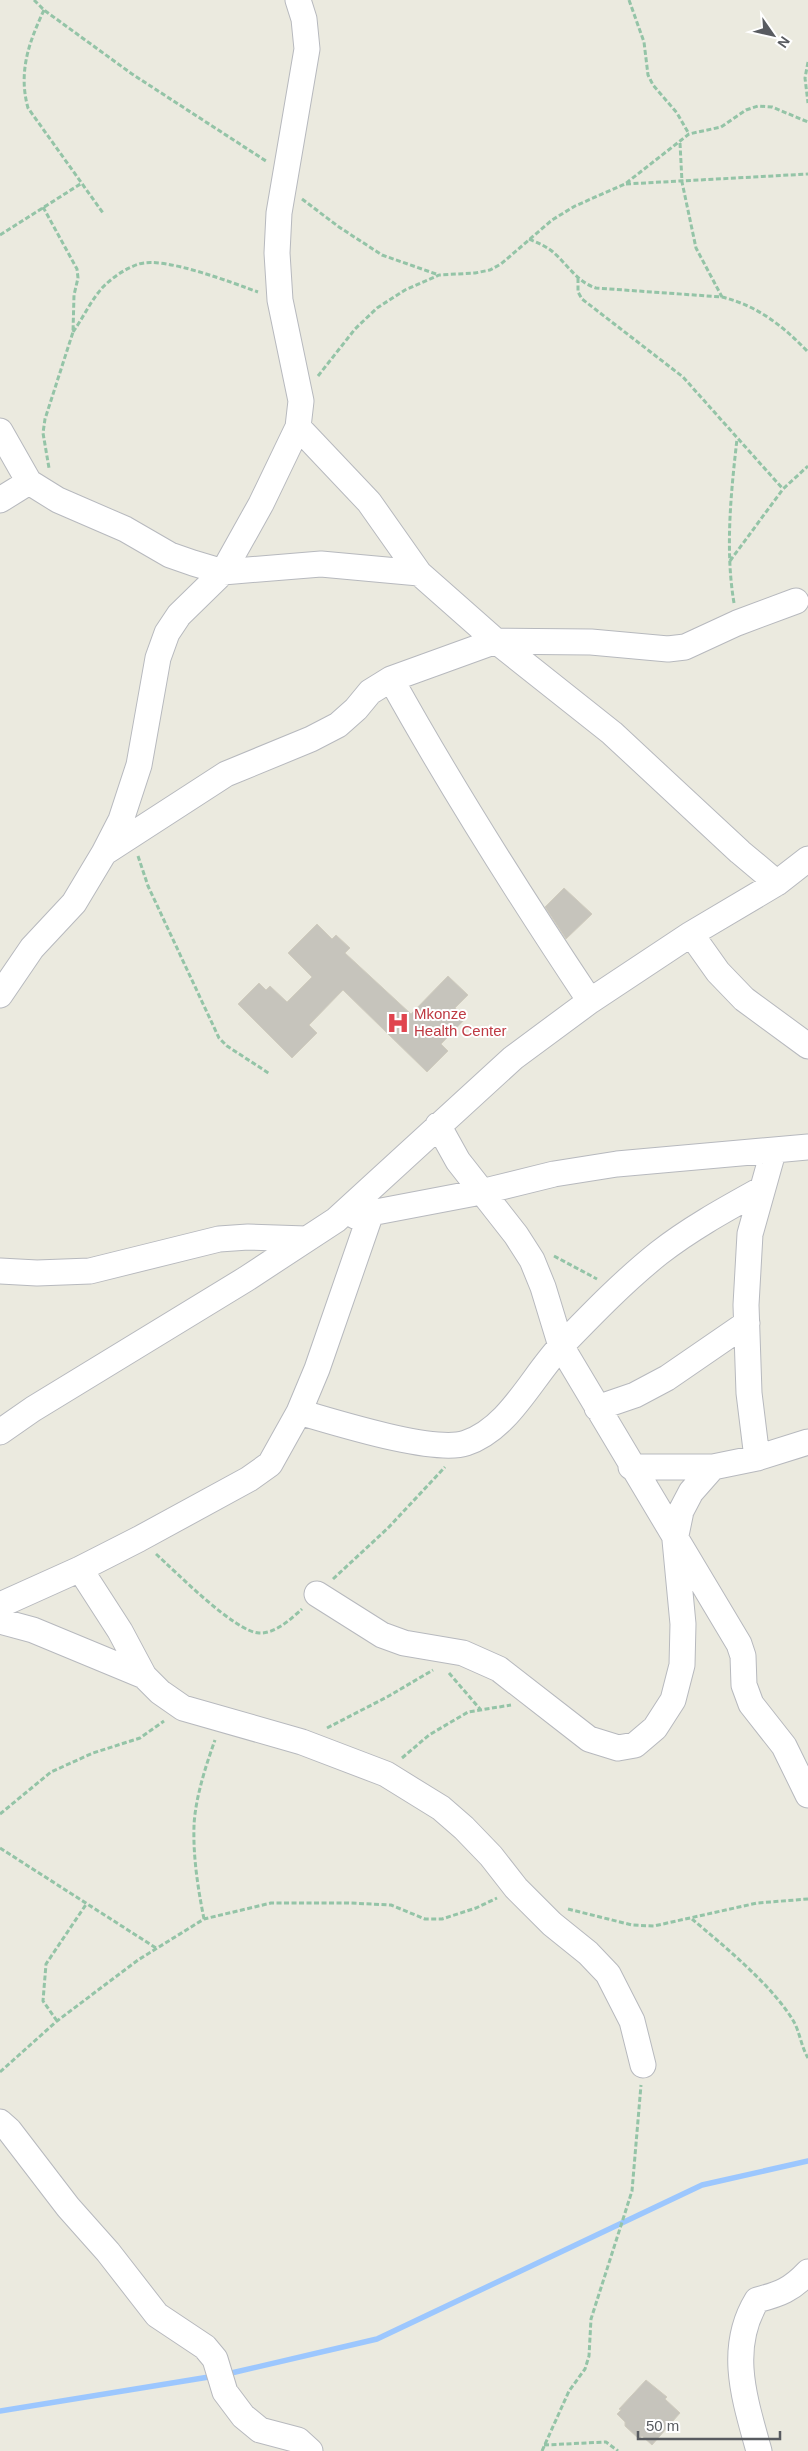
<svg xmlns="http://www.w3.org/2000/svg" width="808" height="2451" viewBox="0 0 808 2451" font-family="Arial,sans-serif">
<rect width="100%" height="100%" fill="#ebeadf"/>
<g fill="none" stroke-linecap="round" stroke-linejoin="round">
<path stroke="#9cc7fe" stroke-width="5.5" d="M227,2374L377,2339L702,2185L808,2161
M0,2411L215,2376"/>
</g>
<path fill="#c6c4bc" stroke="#d0ccbe" d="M564,888L592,914L566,939L545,907Z
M317,924L332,939L336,935L350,948L345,953L411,1014L448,976L468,995L455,1008L466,1018L441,1044L448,1051L427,1072L343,990L309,1025L317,1033L292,1058L238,1004L259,983L266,990L270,986L287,1002L312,977L288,953Z
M646,2380L667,2397L665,2399L680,2413L652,2445L642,2436L639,2439L625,2426V2422L617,2414L621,2410L619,2409Z"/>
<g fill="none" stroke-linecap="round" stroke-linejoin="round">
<defs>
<path id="minor" d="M298,427L369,502L419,573L496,641L612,733L740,852L777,883
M0,431L29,482L58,500L125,529L170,555L193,563L223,572L321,564L419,573
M0,500L29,482
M391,679C452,789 520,896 590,1001
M104,853L226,774L311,739L338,725L356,709L370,692L391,679L496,641L591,642L668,649L685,647L737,623L796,601
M691,934L718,972L744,999L808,1046
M0,995L32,948L74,903L104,853L121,820L139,765L158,658L167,633L179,615L223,572L261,504L298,427L301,401L280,300L277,253L279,213L307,49L304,19L298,0
M438,1125L458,1161L516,1235L532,1260L543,1287L561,1346L739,1644L743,1656L744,1685L751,1704L784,1746L808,1795
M355,1216L481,1192L554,1174L617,1164L808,1147
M0,1271L37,1273L90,1271L219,1239L248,1237L306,1239
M597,1408L635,1395L667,1378L747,1323
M299,1412C334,1422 434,1454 466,1443C510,1428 532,1376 563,1344C593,1313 625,1280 659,1253C691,1228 726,1209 762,1189
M0,1432L33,1409L246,1279L336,1220L513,1058L590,1001L691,934L777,883L808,859
M757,1458L749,1393L746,1305L750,1234L773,1152
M631,1467H713L757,1458L808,1442
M80,1569L120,1631L144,1676L160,1692L183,1708L302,1742L386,1774L441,1808L464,1828L491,1856L516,1888L552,1924L588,1953L608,1974L632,2021L643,2065
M317,1594L382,1635L404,1643L463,1653L499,1669L589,1739L618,1748L635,1745L655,1728L673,1700L682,1665L683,1624L675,1540L681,1511L691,1492L713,1467
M0,1605L80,1569L139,1539L249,1479L270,1464L299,1412L317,1369L371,1213
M0,1621L33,1630L144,1676
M0,2122L9,2130L68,2207L108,2252L157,2315L205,2347L215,2359L225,2392L243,2416L260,2430L298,2440L310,2451
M759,2451C745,2400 727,2349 757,2300C780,2294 791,2290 808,2272"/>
</defs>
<use href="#minor" stroke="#b7b9be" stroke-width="27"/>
<path stroke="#94c4a7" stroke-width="3" stroke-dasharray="5 2.5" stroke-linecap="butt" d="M34,0L44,10L132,74L266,161
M629,0L644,42L648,75L653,85L677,113L689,134
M44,10C29,42 18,72 28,108L103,213
M808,62L805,78L808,103
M680,143L682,182L696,248L722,297
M626,184L808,174
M302,199L339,227L382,255L439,275
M43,207L77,269L78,278L74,295L73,332L45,419L43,433L49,468
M0,235L82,183
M529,239C538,243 546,246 553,252C568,265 577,282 596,288L722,297C758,306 783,326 808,352
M578,278V292L582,299L683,377L783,489
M73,332C83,318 91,300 103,287C113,277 126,268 139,264C164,256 233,283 258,292
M318,376L355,329L377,308L405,290L439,275L475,273L490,270L501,264L552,220L575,206L625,184L689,134L721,127L746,110L758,106L772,107L808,122
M730,561L783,489L808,466
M734,603C725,550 731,492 737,439
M138,856L148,886L219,1038L227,1046L270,1074
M554,1256L597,1279
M156,1554C176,1572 235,1632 259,1633C275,1634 291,1619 302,1609
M333,1579L388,1528L445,1467
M449,1673L480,1709
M327,1728L387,1697L433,1670
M402,1758L429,1735L468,1712L511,1705
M0,1814L51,1772L93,1753L140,1738L164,1721
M0,1848L156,1948
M568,1909L632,1925L654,1926L757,1903L808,1899
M204,1919C198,1889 193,1857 194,1826C195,1799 206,1765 215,1740
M692,1919C723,1945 774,1987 794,2022C800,2033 801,2046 808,2058
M57,2021L43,2001L46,1964L87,1903
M0,2072L57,2021L138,1960L204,1919L271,1903H349L391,1905L425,1919H442L476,1908L497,1898
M544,2445L606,2442L618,2451
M542,2451L569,2391L585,2369L589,2356L591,2319L632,2191L641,2085"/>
<use href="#minor" stroke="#fff" stroke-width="25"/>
</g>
<defs>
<symbol id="hospital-bare" viewBox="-9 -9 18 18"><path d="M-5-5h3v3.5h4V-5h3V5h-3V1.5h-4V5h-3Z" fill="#e0444e" stroke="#fff" stroke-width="2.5" paint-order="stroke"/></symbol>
</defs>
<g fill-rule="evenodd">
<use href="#hospital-bare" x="382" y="1007" width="32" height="32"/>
</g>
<g text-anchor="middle" stroke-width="4" stroke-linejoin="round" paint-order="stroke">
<g font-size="15" fill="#be3a42" stroke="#fff" text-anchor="start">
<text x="414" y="1019">Mkonze<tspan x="414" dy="17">Health Center</tspan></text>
</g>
</g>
<g transform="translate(773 35) rotate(124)" stroke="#ffffff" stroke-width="4" paint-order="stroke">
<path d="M0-4L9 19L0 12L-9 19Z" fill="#585b60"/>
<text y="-8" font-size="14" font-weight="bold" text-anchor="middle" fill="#585b60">N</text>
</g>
<path d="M638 2431v8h142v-8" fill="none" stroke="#585b60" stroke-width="2.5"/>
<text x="646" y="2431" font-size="15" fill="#585b60" stroke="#ffffff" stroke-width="4" paint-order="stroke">50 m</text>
</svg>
